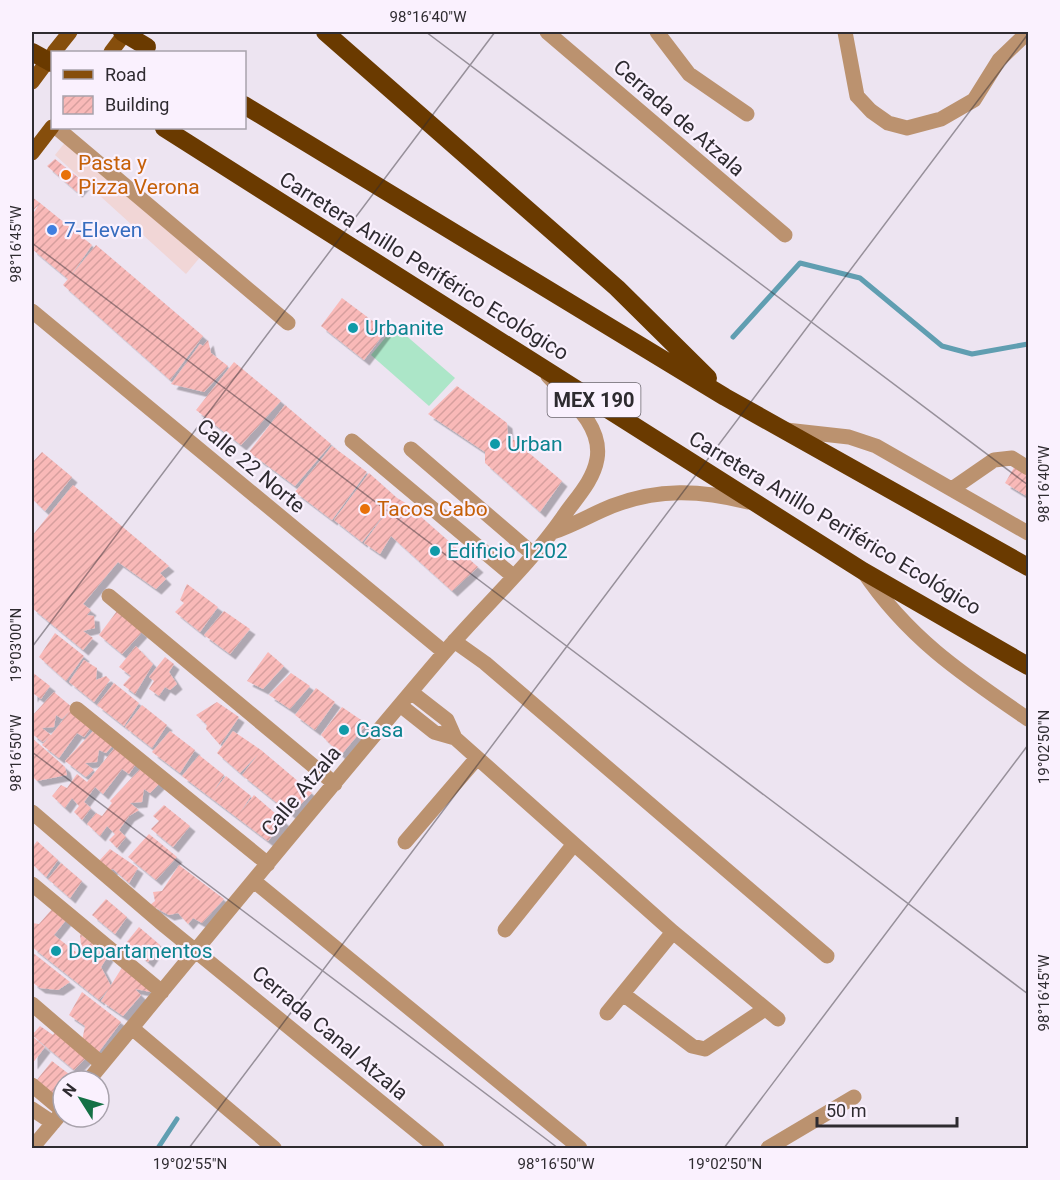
<svg xmlns="http://www.w3.org/2000/svg" width="1060" height="1180" viewBox="0 0 1060 1180" font-family="Roboto,sans-serif">
<defs>
<pattern id="building-hatch" width="6" height="6" patternUnits="userSpaceOnUse" patternTransform="scale(1.5)"><rect width="6" height="6" fill="#f9b9b8"/><path d="M-1 1l2-2M0 6l6-6M5 7l2-2" fill="none" stroke="#d69f9e"/></pattern>
<filter id="shadow"><feDropShadow dx="5.5" dy="5.5" stdDeviation="0" flood-color="#0004"/></filter>
</defs>
<rect width="100%" height="100%" fill="#ede4f1"/>
<path fill="#f1d6d6" d="M67,140L201,256L186,274L55,155Z"/>
<path fill="#ace6c8" d="M395,326L455,378L429,406L371,355Z"/>
<g fill="none" stroke-linecap="round" stroke-linejoin="round">
<path stroke="#609eb1" stroke-width="5" d="M733,337L800,263L860,278L942,346L972,354L1028,344
M158,1148L177,1119"/>
</g>
<path fill="url(#building-hatch)" fill-rule="evenodd" filter="url(#shadow)" d="M55,159L85,183L77,192L47,166Z
M32,197L40,203L32,212Z
M40,203L92,245L70,277L96,245L203,336L170,380L63,285L68,279L32,249V215Z
M342,298L386,331L364,360L321,326Z
M208,340L211,353L228,366L204,392L171,384L200,344L203,346Z
M234,362L281,401L241,445L196,410Z
M457,386L507,423L508,435L562,481L540,512L485,463V452L428,414Z
M285,405L331,444L295,486L249,452Z
M332,446L367,472L332,520L295,492Z
M42,452L72,477L45,511L32,499V463Z
M1015,466L1028,475V497L1005,483Z
M369,473L397,498L411,506L396,528L411,508L478,567L452,591L391,536L380,554L364,543L390,507L362,542L334,520Z
M73,485L169,566L160,573L166,579L156,589L118,562L83,604L91,610L87,615L94,616L95,628L83,631L93,638L83,650L32,608V536Z
M187,584L218,607L200,632L175,612L184,603L180,600Z
M117,611L142,632L122,654L99,635Z
M224,611L250,629L230,654L204,635Z
M55,633L84,656L66,681L39,657Z
M136,646L153,664L135,694L123,685L131,676L119,667Z
M268,652L284,666L263,689L247,681Z
M165,657L174,664L169,672L177,684L170,690L165,687L159,696L149,689L154,681L149,677Z
M84,660L97,668L96,680L106,676L110,680L94,702L69,682Z
M32,672L50,686L41,699L34,694L32,697Z
M291,673L310,686L290,709L269,695Z
M114,683L139,703L124,726L97,705Z
M316,688L335,702L315,730L295,715Z
M54,692L93,725L84,737L77,733L59,758L42,745L49,737L43,742L32,734V716ZM70,711L51,735L42,728L54,727L56,715L62,719Z
M217,702L239,717L220,745L206,729L207,725L196,715Z
M142,705L167,725L152,748L125,727Z
M342,707L367,724L341,755L321,735Z
M97,727L115,743L106,753L99,750L97,762L85,763L94,770L86,777L65,761Z
M170,731L195,750L180,773L152,752Z
M233,731L261,750L312,793L291,814L242,775L259,753L240,773L217,753Z
M32,738L65,767L67,775L37,781L32,776Z
M117,745L138,761L129,774L122,769L103,794L95,787L84,802L91,808L82,820L74,812L79,806L72,798L65,808L52,796L61,785L67,788L77,774L87,782Z
M199,755L224,775L213,792L226,776L251,796L240,813L254,795L284,821L268,841L182,776Z
M142,767L160,783L150,793L144,789L142,802L130,803L139,810L129,816L119,830L126,837L117,848L109,840L115,834L107,826L100,836L87,824L96,813L102,816L112,803L110,801Z
M164,805L190,826L173,847L151,829L159,821L153,816Z
M149,834L177,857L156,880L128,857Z
M37,841L58,860L46,877L32,864V848Z
M110,849L138,868L129,883L113,869L107,871L98,862Z
M61,863L82,881L70,898L48,879Z
M179,865L224,899L202,923L193,918L188,924L178,913L169,915L150,905L155,901L153,892L162,891Z
M106,899L127,917L115,934L92,915Z
M53,908L66,920L54,935L82,957L80,934L108,956L101,967L111,986L99,1000L32,947V923L39,924Z
M139,927L160,945L148,962L126,943Z
M32,952L70,982L58,990L40,988L32,982Z
M123,966L151,992L135,989L141,995L123,1016L101,1001Z
M82,992L121,1022L98,1053L82,1041L85,1026L69,1015Z
M40,1026L53,1035L57,1029L90,1054L74,1070L32,1035Z
M32,1036L45,1047L32,1064Z
M52,1061L78,1081H63L62,1101L36,1081Z"/>
<g fill="none" stroke-linecap="round" stroke-linejoin="round">
<path stroke="#bb926f" stroke-width="15" d="M547,32L785,235
M657,32L689,74L747,114
M845,32L857,96L871,111L888,123L907,128L941,119L974,100L999,60L1028,32
M57,128L288,323
M32,311L444,652
M786,430L849,437L876,446L1028,533
M352,441L513,576
M411,449L533,554
M952,489L994,460L1012,458L1028,468
M553,532C574,525 592,514 612,506C659,488 700,490 748,502
M863,571C908,638 962,674 1028,719
M109,596L335,784
M454,641L485,663L827,956
M411,692L447,720L455,738
M400,705L434,732L455,738L673,932L778,1019
M77,709L268,864
M32,812L165,926L437,1148
M405,842L477,758
M254,881L580,1148
M32,884L162,992
M505,930L574,844
M623,994L692,1046L705,1049L765,1009
M32,1004L102,1064
M607,1013L673,932
M132,1028L274,1148
M88,1081C206,938 323,795 443,654C482,608 528,567 563,517C575,499 593,482 597,459C603,425 568,398 548,376
M32,1085L63,1111
M32,1109L53,1123
M32,1148L63,1111
M768,1148L854,1097"/>
<path stroke="#864e0c" stroke-width="15" d="M54,52L70,32
M111,52L126,32
M32,82L52,55
M32,153L52,127"/>
<path stroke="#6a3a00" stroke-width="18" d="M325,32L617,288L708,378
M244,105L725,397L1028,567
M164,128L863,571L1028,666"/>
<path stroke="#6a3a00" stroke-width="18" d="M122,32L147,47
M32,52L52,63"/>
</g>
<path fill="none" stroke="#2e2b30" stroke-width="1.5" stroke-opacity="0.45" d="M426,32L1028,485M32,243L1028,994M32,647L495,32M32,752L558,1148M189,1148L1028,34M724,1148L1028,745"/>
<g fill="#e8710a" stroke="#faf1fe" stroke-width="2">
<circle cx="66" cy="175" r="6"/>
<circle cx="365" cy="509" r="6"/>
</g>
<circle fill="#3f7fe0" stroke="#faf1fe" stroke-width="2" cx="52" cy="230" r="6"/>
<g fill="#0f9aa8" stroke="#faf1fe" stroke-width="2">
<circle cx="353" cy="328" r="6"/>
<circle cx="495" cy="444" r="6"/>
<circle cx="435" cy="551" r="6"/>
<circle cx="344" cy="730" r="6"/>
<circle cx="56" cy="951" r="6"/>
</g>
<g text-anchor="middle" stroke-width="4.5" stroke-linejoin="round" paint-order="stroke">
<rect fill="#faf1fe" stroke="#6b666e" stroke-width="1.5" x="547.5" y="383" width="93" height="34" rx="4.5"/>
<g font-size="20" font-weight="bold" fill="#2e2b30">
<text x="594" y="407">MEX 190</text>
</g>
<g font-size="21" fill="#2e2b30" stroke="#faf1fe">
<text transform="translate(679 118) rotate(41)" y="7">Cerrada de Atzala</text>
<text transform="translate(424 266) rotate(32)" y="7">Carretera Anillo Periférico Ecológico</text>
<text transform="translate(251 466) rotate(40)" y="7">Calle 22 Norte</text>
<text transform="translate(835 523) rotate(31)" y="7">Carretera Anillo Periférico Ecológico</text>
<text transform="translate(301 791) rotate(-50)" y="7">Calle Atzala</text>
<text transform="translate(330 1033) rotate(40)" y="7">Cerrada Canal Atzala</text>
</g>
<g font-size="21" fill="#c56008" stroke="#faf1fe" text-anchor="start">
<text x="78" y="170">Pasta y<tspan x="78" dy="24">Pizza Verona</tspan></text>
<text x="377" y="516">Tacos Cabo</text>
</g>
<g font-size="21" fill="#366cbe" stroke="#faf1fe" text-anchor="start">
<text x="64" y="237">7-Eleven</text>
</g>
<g font-size="21" fill="#0d838f" stroke="#faf1fe" text-anchor="start">
<text x="365" y="335">Urbanite</text>
<text x="507" y="451">Urban</text>
<text x="447" y="558">Edificio 1202</text>
<text x="356" y="737">Casa</text>
<text x="68" y="958">Departamentos</text>
</g>
</g>
<rect width="1060" height="1180" fill="none" stroke="#faf1fe" stroke-width="66"/>
<rect x="51" y="51" width="195" height="78" fill="#faf1fe" stroke="#a8a2ac" stroke-width="1.5"/>
<rect x="63" y="70" width="30" height="9" fill="#864e0c" stroke="#a8a2ac" stroke-width="1.5"/>
<text x="105" y="81" font-size="18" fill="#2e2b30">Road</text>
<rect x="63" y="96" width="30" height="18" fill="url(#building-hatch)" stroke="#a8a2ac" stroke-width="1.5"/>
<text x="105" y="111" font-size="18" fill="#2e2b30">Building</text>
<g transform="translate(81 1099) rotate(307)"><circle r="28" fill="#faf1fe" stroke="#a8a2ac" stroke-width="1.5"/>
<path d="M0-4.5L10 22L0 15L-10 22Z" fill="#147146"/>
<text y="-9" font-size="16" font-weight="bold" text-anchor="middle" fill="#2e2b30">N</text>
</g>
<path d="M817 1117v9h140v-9" fill="none" stroke="#2e2b30" stroke-width="3"/>
<text x="826" y="1117" font-size="18" fill="#2e2b30" stroke="#faf1fe" stroke-width="4.5" paint-order="stroke">50 m</text>
<rect x="33" y="33" width="994" height="1114" fill="none" stroke="#2e2b30" stroke-width="2"/>
<g font-size="15" text-anchor="middle" fill="#2e2b30">
<text x="428" y="22">98°16'40"W</text>
<text transform="translate(16 244) rotate(-90)" y="5">98°16'45"W</text>
<text transform="translate(1044 484) rotate(-90)" y="5">98°16'40"W</text>
<text transform="translate(16 645) rotate(-90)" y="5">19°03'00"N</text>
<text transform="translate(1044 747) rotate(-90)" y="5">19°02'50"N</text>
<text transform="translate(16 753) rotate(-90)" y="5">98°16'50"W</text>
<text transform="translate(1044 993) rotate(-90)" y="5">98°16'45"W</text>
<text x="190" y="1169">19°02'55"N</text>
<text x="556" y="1169">98°16'50"W</text>
<text x="725" y="1169">19°02'50"N</text>
</g>
</svg>
